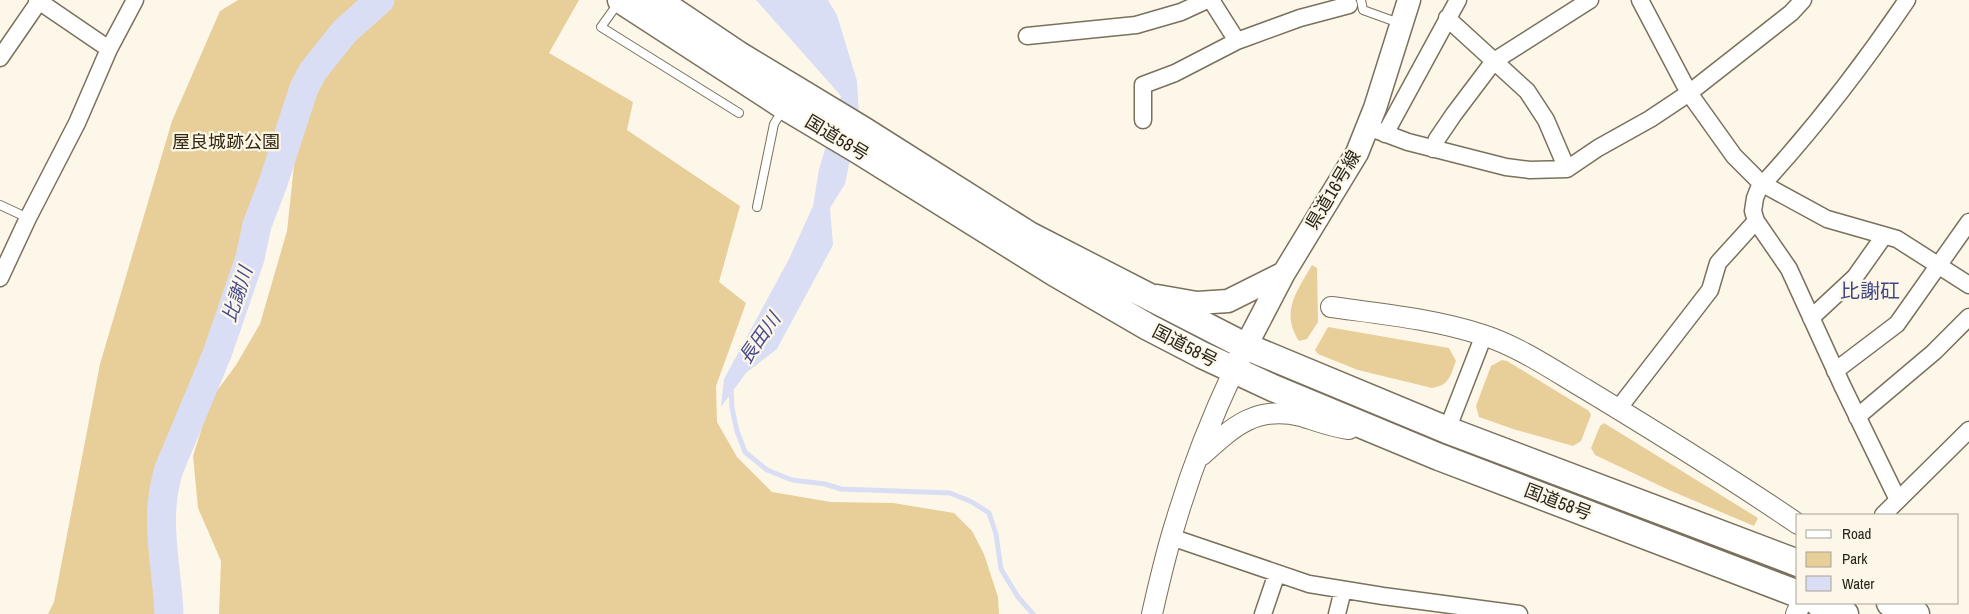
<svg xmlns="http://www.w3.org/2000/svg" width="1969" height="614" viewBox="0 0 1969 614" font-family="'Archivo Narrow','Noto Sans JP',sans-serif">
<rect width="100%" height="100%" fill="#fdf7e9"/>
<path fill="#e8cf99" d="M238,0H381L352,24L304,88L250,258L207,378L169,469L160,523L167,614H48L54,602L100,364L172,121L220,11Z
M389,0H579L549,53L633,102L627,130L740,206L719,282L746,303L716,386L717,422L737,457L772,492L831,502L893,503L954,513L972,531L984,554L998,597L999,614H219L221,561L198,508L193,456L211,399L236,365L260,324L287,231L295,156L309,89L359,25Z
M1312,265L1317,268L1318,322L1307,339L1299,341C1280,312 1297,291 1312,265Z
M1328,327L1449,348L1456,361C1450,376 1450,385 1432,388L1358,370L1318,354L1315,350Z
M1502,360L1507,361L1589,411L1591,415L1581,441L1573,446L1513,429L1479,417L1476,406L1491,366Z
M1604,423L1758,518L1754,526L1669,490L1595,455L1591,448L1600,426Z"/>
<path fill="#dadef5" d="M756,0H828L837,15L857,81L859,115L845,184L830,208L833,245L777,349L746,373L721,407L724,379L789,259L813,206L819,169L841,96Z"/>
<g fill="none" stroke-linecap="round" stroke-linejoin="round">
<path stroke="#dadef5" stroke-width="5" d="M731,388L732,408L737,431L745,452L767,470L792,480L825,484L841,489L950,493L972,502L989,513L996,534L1001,569L1018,597L1033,614"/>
<path stroke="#dadef5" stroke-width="29" d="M169,614C167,563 153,520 169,469L217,354L250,258L257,225L273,183L304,88L313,71L345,31L380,0"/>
<defs>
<path id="service" d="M1361,0L1363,10L1399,23
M619,2L601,27L739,113
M0,205L28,218
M757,207L774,124L782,111"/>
<path id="minor" d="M37,0L109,49
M1211,0L1237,41L1300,18L1349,5
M1640,0L1689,93L1734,156L1761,183L1827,219L1897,239L1969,285
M1447,18L1527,91L1546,120L1567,169
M1027,36L1136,25L1181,12L1207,0
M0,58L40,0
M1143,120V85L1175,73L1237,41
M1368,127L1408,142L1506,167L1530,170L1567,169L1598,148L1650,119L1689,93L1791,13L1803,0
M1385,134L1458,0
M1433,149L1437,139L1454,114L1494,61L1590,0
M1761,183L1755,198L1753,211L1756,221L1789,269L1842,385L1898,500
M1763,184C1816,126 1863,65 1907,0
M0,278L28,218L77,123L109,49L135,0
M1811,318L1855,277L1884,236
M1835,371L1897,324L1969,222
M1618,409L1710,290L1718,263L1756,221
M1857,417L1934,352L1969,317
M1447,430L1484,335
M1883,515L1969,430
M1171,537L1309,584L1383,596L1519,614
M1263,614L1277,573
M1337,614L1343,590"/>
<path id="tertiary" d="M1331,307C1382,314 1434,319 1483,335C1520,347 1553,370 1587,390C1658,433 1729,477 1798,524
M1202,455C1233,427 1256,405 1301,416C1317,421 1332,427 1349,429
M1152,614C1159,583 1166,552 1176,521C1191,470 1211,419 1234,370
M1796,614L1801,603"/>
<path id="secondary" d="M1157,296L1197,303L1228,301L1284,273
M1238,361L1284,273L1357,153L1375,108L1409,0"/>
<path id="trunk" d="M621,0L784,106L858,150L1055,273L1148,327L1202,355L1273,388L1439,457L1798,594
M657,0L739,55L863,130L1029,235L1245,346L1447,430L1798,563
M1818,603L1845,614
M1890,603L1916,614"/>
</defs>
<use href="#service" stroke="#7a715c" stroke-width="10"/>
<use href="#minor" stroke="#7a715c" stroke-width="19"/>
<use href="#tertiary" stroke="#7a715c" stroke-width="22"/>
<use href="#secondary" stroke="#7a715c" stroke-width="25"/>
<use href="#trunk" stroke="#7a715c" stroke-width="29"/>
<use href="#service" stroke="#fff" stroke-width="8"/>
<use href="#minor" stroke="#fff" stroke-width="16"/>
<use href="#tertiary" stroke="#fff" stroke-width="20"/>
<use href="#secondary" stroke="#fff" stroke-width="22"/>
<use href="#trunk" stroke="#fff" stroke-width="26"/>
</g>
<g text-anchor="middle" stroke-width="4.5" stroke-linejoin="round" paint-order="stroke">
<g font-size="18" fill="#29251c" stroke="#fdf7e9">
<text transform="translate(837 138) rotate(31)" y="6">国道58号</text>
<text transform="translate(1333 190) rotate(-59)" y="6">県道16号線</text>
<text transform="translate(1185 346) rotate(27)" y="6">国道58号</text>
<text transform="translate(1558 502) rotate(21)" y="6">国道58号</text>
</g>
<g font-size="18" fill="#33280e" stroke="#fdf7e9">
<text x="226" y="148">屋良城跡公園</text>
</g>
<g font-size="19" font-style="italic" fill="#454b8e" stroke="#fdf7e9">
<text transform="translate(237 294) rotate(-72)" y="7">比謝川</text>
<text transform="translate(759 338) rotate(-55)" y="7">長田川</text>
</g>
<g font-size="20" fill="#414783" stroke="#fdf7e9">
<text x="1870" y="298">比謝矼</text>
</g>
</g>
<rect x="1796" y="514" width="162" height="90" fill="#fdf7e9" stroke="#a8a397"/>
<rect x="1806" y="530" width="25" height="8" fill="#ffffff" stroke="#a8a397"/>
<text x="1842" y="539" font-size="15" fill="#29251c">Road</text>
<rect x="1806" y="552" width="25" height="15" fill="#e8cf99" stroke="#a8a397"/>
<text x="1842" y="564" font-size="15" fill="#29251c">Park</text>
<rect x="1806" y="576" width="25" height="15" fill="#dadef5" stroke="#a8a397"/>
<text x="1842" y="589" font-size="15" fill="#29251c">Water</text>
</svg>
